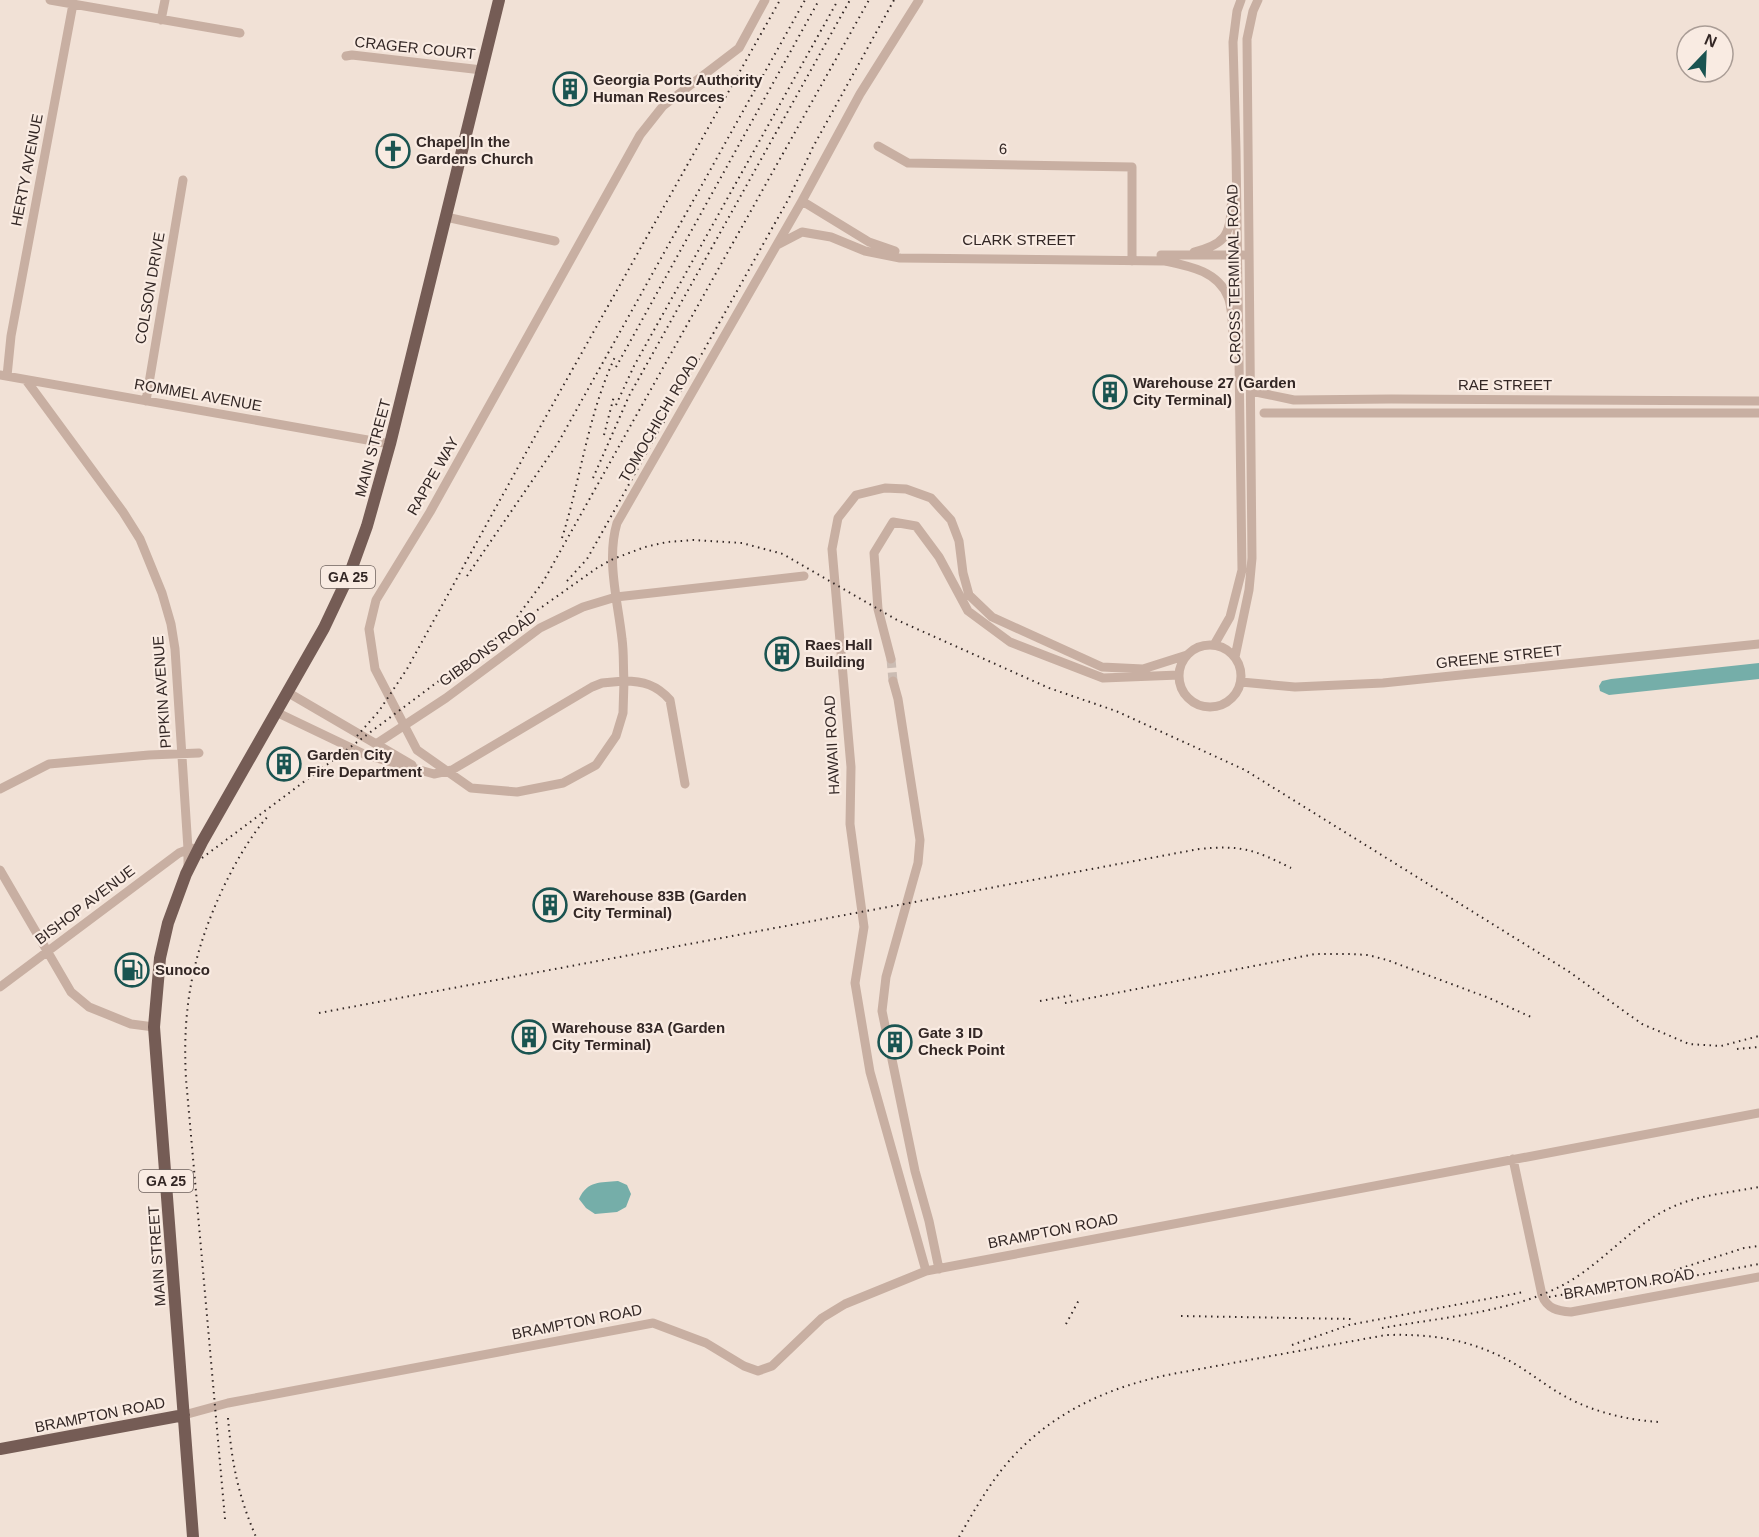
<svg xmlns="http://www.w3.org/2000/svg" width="1759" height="1537" viewBox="0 0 1759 1537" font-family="Helvetica,sans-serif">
<rect width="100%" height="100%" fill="#f1e1d6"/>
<path fill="#75aea9" d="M1759,663V679L1609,695L1600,691L1599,686L1602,681L1611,679Z
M618,1181L627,1185L631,1194L626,1207L617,1212L595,1214L586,1208L579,1199C588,1180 600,1183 618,1181Z"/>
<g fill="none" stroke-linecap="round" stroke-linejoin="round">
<path stroke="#cbbcb3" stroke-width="9" stroke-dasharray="9 4.5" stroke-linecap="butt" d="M891,659L893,681"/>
<path stroke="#c8afa2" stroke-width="9" d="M50,0L240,33
M161,20L165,0
M346,56L352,55L482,70
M878,146L908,163L1132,167V261
M802,201L869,242L895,251
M446,217L555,241
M779,244L802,232L831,237L865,251L900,258L1165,261C1189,266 1218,271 1228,297C1233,308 1232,331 1234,344
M1194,252C1223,245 1231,236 1231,206
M1161,255H1243
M0,375L390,444
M7,376L11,336L73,4
M26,380L123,512L140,539L162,593L171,624L175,649L188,849V868
M1251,391L1294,400L1391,399L1759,401
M146,401L183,180
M1264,413H1759
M1179 676a31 31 0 1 1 62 0a31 31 0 1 1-62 0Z
M1214,645L1230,617L1242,570L1236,150L1233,42L1237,11L1241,0
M1235,657L1249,590L1252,558L1247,39L1253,11L1258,0
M891,659L878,609L874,553L893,522L916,526L939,557L968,611L1010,642L1103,678L1179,675
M893,681L898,699L920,840L918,863L886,977L882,1011L915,1171L929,1221L939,1269
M1241,682L1295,687L1383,683L1759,644
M287,692L412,765
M276,712L366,755L434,774L452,770L592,687L602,683L624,681C623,667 624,653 622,639C618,602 606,560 617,523L802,201L860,94L919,0
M376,744L446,698L540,628L583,607L616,597L804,576
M685,784L670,700C657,685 643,681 624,681L623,713L616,736L596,765L563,783L517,792L471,788L417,750L375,669L369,629L376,600L430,512L640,135L663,106L739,48L765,0
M0,789L49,764L149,755L199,753
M0,870L71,992L89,1007L131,1024L154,1027
M0,987L179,853L192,848
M1513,1159L1542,1295C1547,1309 1558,1311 1571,1312L1759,1277
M926,1271L870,1072L855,983L864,927L850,824L851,767L832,549L838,518L856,495L885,488L906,489L931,498L951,520L959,541L963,573L969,595L992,617L1102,667L1143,669L1187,655
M184,1415L228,1403L653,1323L706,1343L744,1366L758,1371L772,1366L822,1318L845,1304L926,1271L1759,1113"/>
<path stroke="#755c55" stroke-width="12" d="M0,1449L184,1415
M193,1537L154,1027L160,958L168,923L186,874L202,842L324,628L350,573L367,526L390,444L499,0"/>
<path stroke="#332725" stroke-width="2" stroke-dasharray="1.5 4.5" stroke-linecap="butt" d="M616,367L819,0
M616,405L634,366L838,0
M604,435L614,396
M593,478L629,396L850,0
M562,538C581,478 588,414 615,357
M467,576L558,443L805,0
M567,581L587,559L595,545L789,198L813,147L894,0
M517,617L543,582L869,0
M498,638L597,568L613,559L645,547L667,542L694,540L742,543L783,554L897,620L1049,688L1116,711L1245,770L1568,971L1642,1024L1689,1044L1721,1046L1759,1036
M357,736L379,711L407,669L544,420L780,0
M202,858L503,633
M1040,1001L1073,995
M1065,1003L1315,954H1351L1368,955L1387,960L1489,998L1531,1017
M319,1013L1199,849C1241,845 1253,849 1291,868
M1737,1049L1759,1047
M1663,1274L1744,1248L1759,1246
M1549,1297L1572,1293L1617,1290L1759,1264
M1181,1316L1352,1319
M1066,1324L1080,1298
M1382,1328C1439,1318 1512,1312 1563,1285C1601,1265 1628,1229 1666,1210C1695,1195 1728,1193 1759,1187
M1292,1345L1349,1325L1524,1292
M228,1418C232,1464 238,1495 256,1537
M225,1519L186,1079C182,1006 193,951 225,884C237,860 251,835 269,815
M959,1537C974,1511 989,1484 1009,1461C1051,1413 1107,1388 1167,1375L1386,1335C1429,1334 1463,1338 1502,1357C1525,1368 1544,1385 1566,1397C1594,1412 1627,1420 1659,1422"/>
</g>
<defs>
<symbol id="building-ring" viewBox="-11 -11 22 22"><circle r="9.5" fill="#f9ebe2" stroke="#1a5451" stroke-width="1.5"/><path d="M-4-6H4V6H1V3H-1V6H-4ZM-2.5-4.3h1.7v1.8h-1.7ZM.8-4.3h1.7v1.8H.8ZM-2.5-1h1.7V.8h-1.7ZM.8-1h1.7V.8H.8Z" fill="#1a5451"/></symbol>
<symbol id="church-ring" viewBox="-11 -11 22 22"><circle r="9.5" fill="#f9ebe2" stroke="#1a5451" stroke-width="1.5"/><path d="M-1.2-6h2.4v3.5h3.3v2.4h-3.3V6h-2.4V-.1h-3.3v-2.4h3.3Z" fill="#1a5451"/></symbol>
<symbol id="fuel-ring" viewBox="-11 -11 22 22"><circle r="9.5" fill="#f9ebe2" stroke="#1a5451" stroke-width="1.5"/><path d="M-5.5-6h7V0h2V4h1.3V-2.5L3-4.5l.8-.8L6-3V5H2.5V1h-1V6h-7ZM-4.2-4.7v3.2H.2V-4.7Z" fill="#1a5451"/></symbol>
</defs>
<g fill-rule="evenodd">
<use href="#building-ring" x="551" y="70" width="38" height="38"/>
<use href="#church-ring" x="374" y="132" width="38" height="38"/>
<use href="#building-ring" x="1091" y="373" width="38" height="38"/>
<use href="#building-ring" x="763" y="635" width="38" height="38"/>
<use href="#building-ring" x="265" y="745" width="38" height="38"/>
<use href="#building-ring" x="531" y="886" width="38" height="38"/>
<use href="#fuel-ring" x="113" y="951" width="38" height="38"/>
<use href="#building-ring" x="510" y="1018" width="38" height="38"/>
<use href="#building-ring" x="876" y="1023" width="38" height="38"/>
</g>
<g text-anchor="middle" stroke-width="4.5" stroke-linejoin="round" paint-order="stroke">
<g fill="#f9ebe2" stroke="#6e625e" stroke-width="1.5">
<rect x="321" y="566" width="54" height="22" rx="4.5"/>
<rect x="139" y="1170" width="54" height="22" rx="4.5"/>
</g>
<g font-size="14" font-weight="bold" fill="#332725">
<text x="348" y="582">GA 25</text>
<text x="166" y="1186">GA 25</text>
</g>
<g font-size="15" fill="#332725" stroke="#f9ebe2">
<text transform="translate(415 48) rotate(6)" y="5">CRAGER COURT</text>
<text transform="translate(1003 149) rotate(1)" y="5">6</text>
<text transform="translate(27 170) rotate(-79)" y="5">HERTY AVENUE</text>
<text x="1019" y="245">CLARK STREET</text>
<text transform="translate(1234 274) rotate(-91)" y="5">CROSS TERMINAL ROAD</text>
<text transform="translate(150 288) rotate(-80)" y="5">COLSON DRIVE</text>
<text x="1505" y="390">RAE STREET</text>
<text transform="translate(198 395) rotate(10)" y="5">ROMMEL AVENUE</text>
<text transform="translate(659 419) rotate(-60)" y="5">TOMOCHICHI ROAD</text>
<text transform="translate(373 448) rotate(-75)" y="5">MAIN STREET</text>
<text transform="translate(433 476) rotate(-60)" y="5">RAPPE WAY</text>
<text transform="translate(488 649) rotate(-36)" y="5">GIBBONS ROAD</text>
<text transform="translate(1499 657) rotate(-6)" y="5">GREENE STREET</text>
<text transform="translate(162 692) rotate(-94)" y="5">PIPKIN AVENUE</text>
<text transform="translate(832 745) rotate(-93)" y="5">HAWAII ROAD</text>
<text transform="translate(85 905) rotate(-37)" y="5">BISHOP AVENUE</text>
<text transform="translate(1053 1231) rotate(-11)" y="5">BRAMPTON ROAD</text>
<text transform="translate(157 1256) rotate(-94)" y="5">MAIN STREET</text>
<text transform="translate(1629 1284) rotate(-9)" y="5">BRAMPTON ROAD</text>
<text transform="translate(577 1322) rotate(-11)" y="5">BRAMPTON ROAD</text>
<text transform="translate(100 1415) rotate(-11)" y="5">BRAMPTON ROAD</text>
</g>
<g font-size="15" font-weight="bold" fill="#332725" stroke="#f9ebe2" text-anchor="start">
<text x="593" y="85">Georgia Ports Authority<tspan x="593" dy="17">Human Resources</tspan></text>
<text x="416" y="147">Chapel In the<tspan x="416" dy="17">Gardens Church</tspan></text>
<text x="1133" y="388">Warehouse 27 (Garden<tspan x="1133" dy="17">City Terminal)</tspan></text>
<text x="805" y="650">Raes Hall<tspan x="805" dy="17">Building</tspan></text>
<text x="307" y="760">Garden City<tspan x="307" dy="17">Fire Department</tspan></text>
<text x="573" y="901">Warehouse 83B (Garden<tspan x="573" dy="17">City Terminal)</tspan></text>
<text x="155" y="975">Sunoco</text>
<text x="552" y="1033">Warehouse 83A (Garden<tspan x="552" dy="17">City Terminal)</tspan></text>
<text x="918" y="1038">Gate 3 ID<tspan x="918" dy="17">Check Point</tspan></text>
</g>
</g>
<g transform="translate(1705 54) rotate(23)"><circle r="28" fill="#f9ebe2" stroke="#aa9d96" stroke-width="1.5"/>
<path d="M0-4.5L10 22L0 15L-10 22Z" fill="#1a5451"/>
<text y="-9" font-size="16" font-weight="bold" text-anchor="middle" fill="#332725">N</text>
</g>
</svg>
